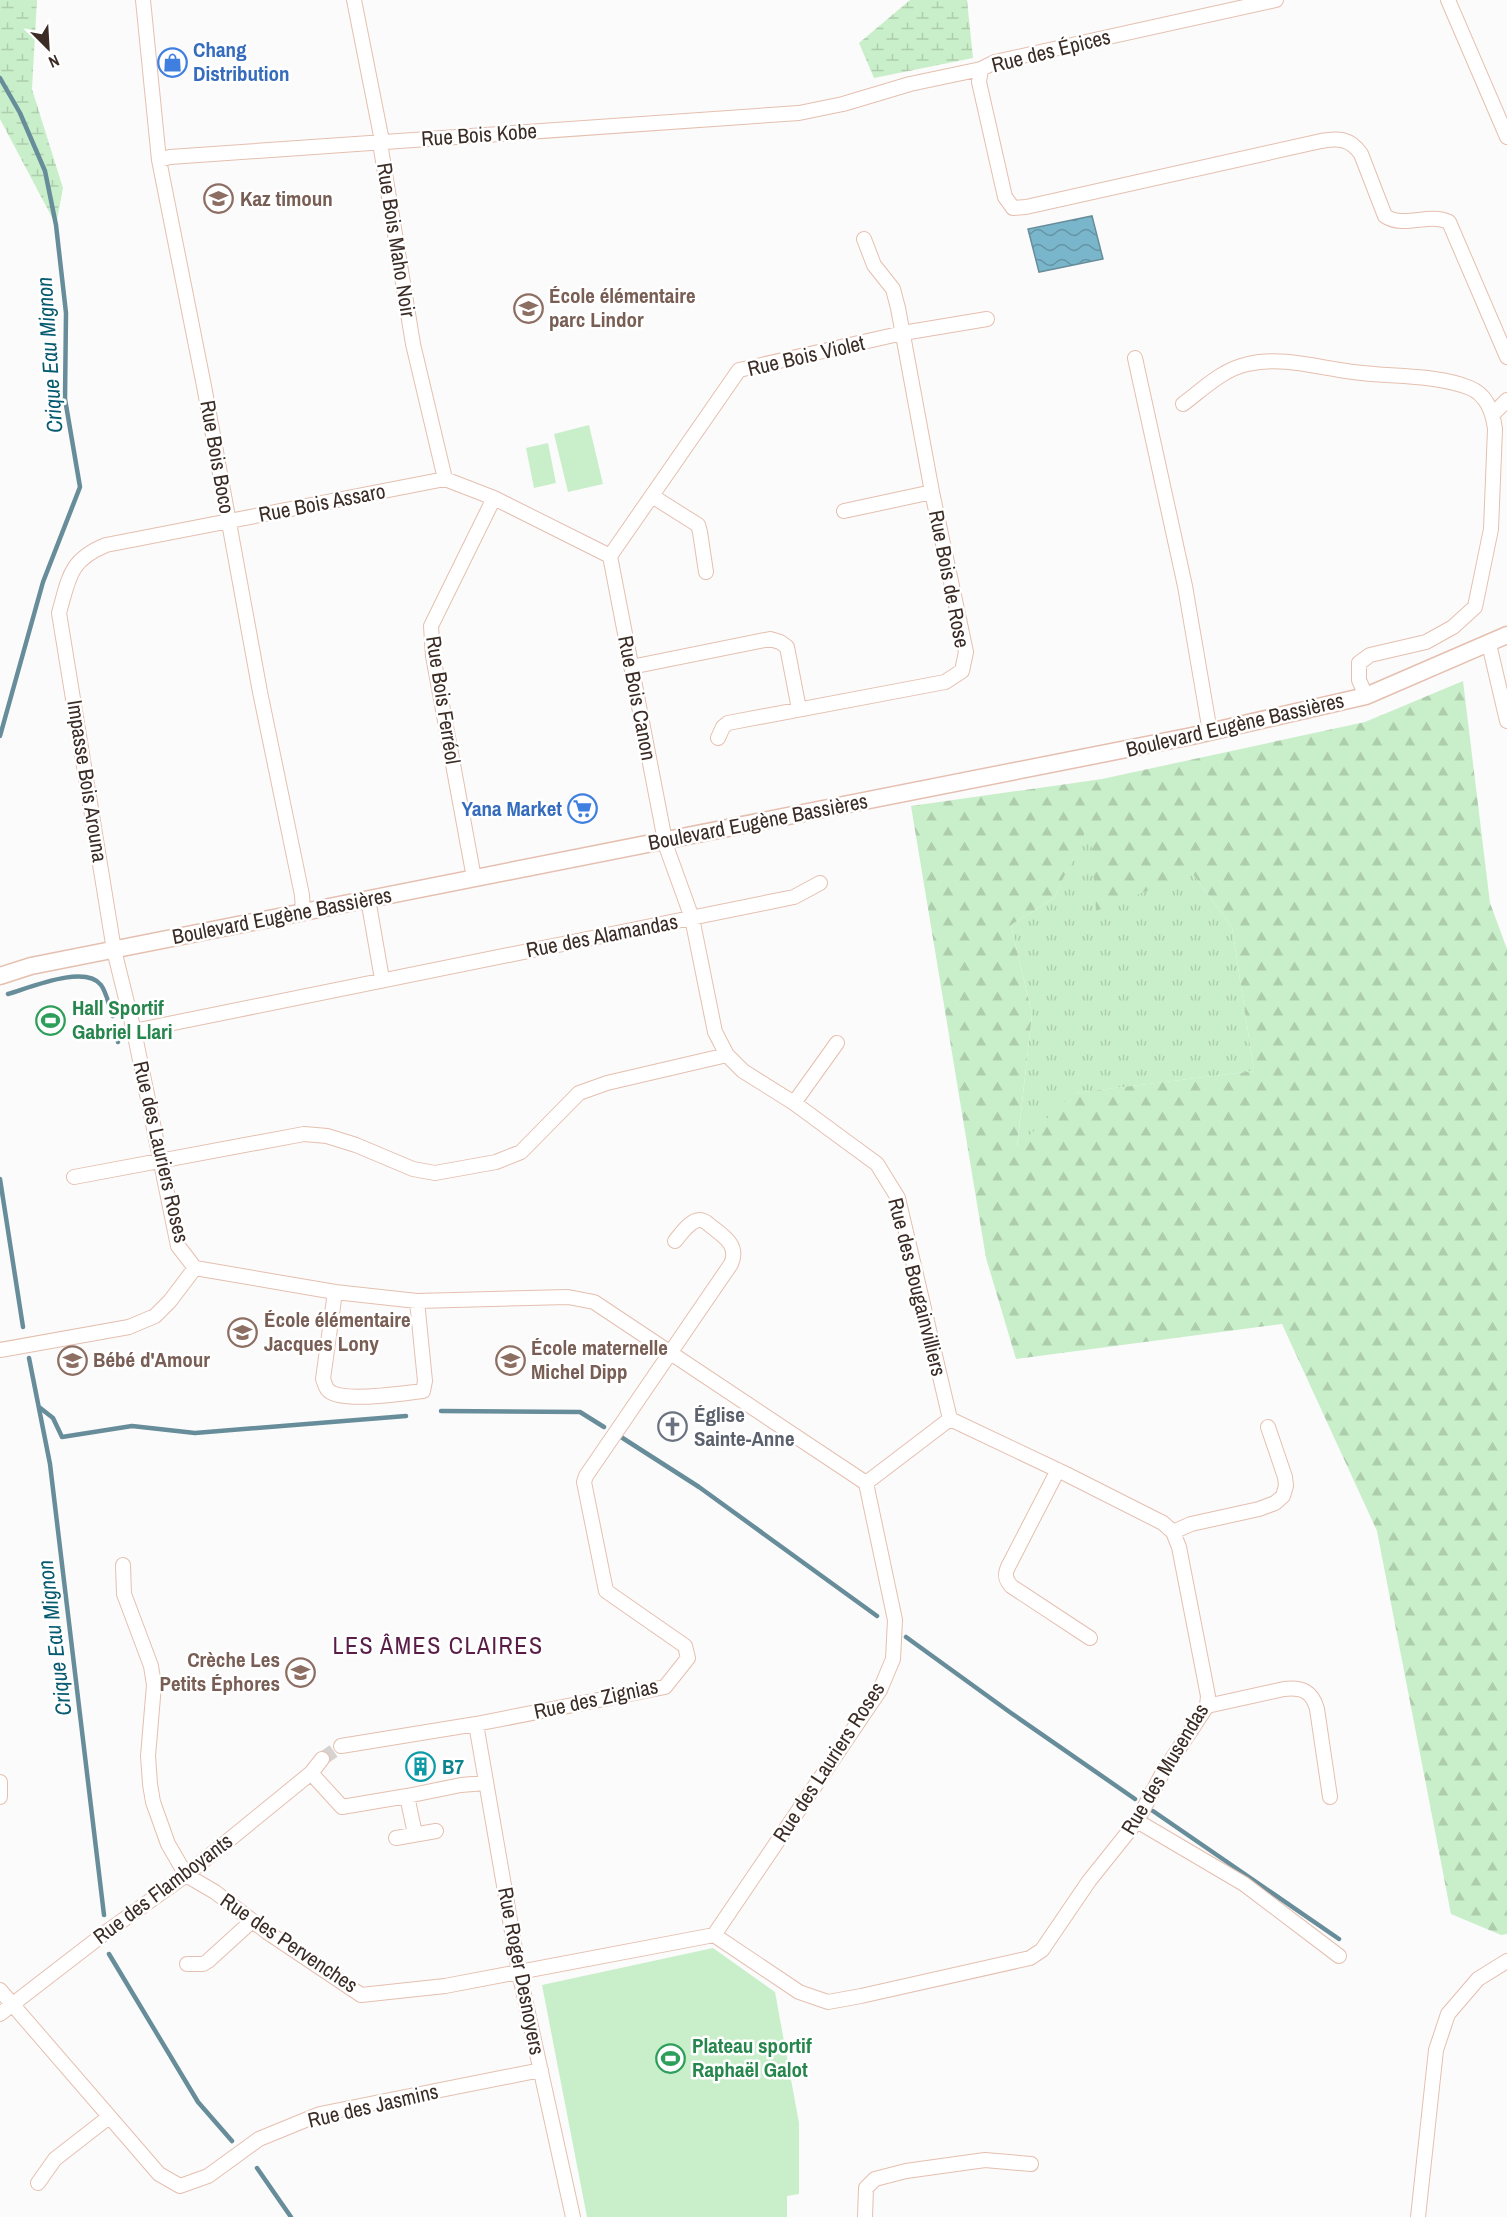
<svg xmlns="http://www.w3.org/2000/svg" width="1507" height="2217" viewBox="0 0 1507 2217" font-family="'Archivo Narrow',sans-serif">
<defs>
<pattern id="grass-tufts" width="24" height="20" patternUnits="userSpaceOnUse" patternTransform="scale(1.5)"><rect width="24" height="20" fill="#c9efca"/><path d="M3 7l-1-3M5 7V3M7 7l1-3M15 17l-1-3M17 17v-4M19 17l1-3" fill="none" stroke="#aecdad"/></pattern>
<pattern id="forest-firs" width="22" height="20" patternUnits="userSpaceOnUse" patternTransform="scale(1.5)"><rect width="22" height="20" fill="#c9efca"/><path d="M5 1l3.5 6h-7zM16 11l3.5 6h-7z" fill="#aecdad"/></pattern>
<pattern id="wetland-marsh" width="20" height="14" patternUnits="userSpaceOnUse" patternTransform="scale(1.5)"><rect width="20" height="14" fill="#c9efca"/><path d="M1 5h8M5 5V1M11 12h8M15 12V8" fill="none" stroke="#aecdad"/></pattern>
<pattern id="water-waves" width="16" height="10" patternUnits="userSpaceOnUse" patternTransform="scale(1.5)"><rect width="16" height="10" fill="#7ab6cb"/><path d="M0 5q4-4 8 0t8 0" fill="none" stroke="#6594a5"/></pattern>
</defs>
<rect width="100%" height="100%" fill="#fbfbfb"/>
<path fill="url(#grass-tufts)" d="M1090,821L1192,873L1232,927L1254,1071L1075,1093L1017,1148L1032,1014L1011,925L1054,898Z"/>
<path fill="url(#forest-firs)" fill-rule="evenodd" d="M1463,681L1490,903L1507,949V1934L1501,1935L1451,1914L1377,1531L1282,1324L1016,1359L986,1258L911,806L1102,779L1365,722ZM1090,822L1096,911L1192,873L1232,927L1254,1071L1074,1093L1017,1147L1032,1014L1011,925L1054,898Z"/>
<path fill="url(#wetland-marsh)" d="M0,0H37L32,89L63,188L56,225L0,119Z
M910,0H967L973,58L874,78L859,43Z"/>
<path fill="#c9efca" d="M589,425L603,484L568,492L554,434Z
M548,443L556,483L534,488L526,448Z
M713,1948L775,1992L799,2123V2194L787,2196V2217H587L542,1985Z"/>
<path fill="url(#water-waves)" stroke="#678d9a" stroke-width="1.5" d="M1092,216L1103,259L1039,272L1028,229Z"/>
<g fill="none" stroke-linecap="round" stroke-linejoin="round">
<path stroke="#678d9a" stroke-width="4.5" d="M0,78L20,113L45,171L56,225L66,313L65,399L80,487L43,582L0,736
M8,994C29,988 85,964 101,985C107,993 109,1007 113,1016
M115,1025L118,1042
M0,1179L23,1327
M29,1358L50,1464L104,1915
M39,1407L53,1418L62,1437L132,1426L195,1433L406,1416
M441,1411L580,1412L604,1427
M621,1437L699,1487L877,1616
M906,1637L1011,1713L1135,1799
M1153,1811L1339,1939
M109,1954L198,2102L232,2141
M257,2168L291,2217"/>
<path stroke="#d5d2d0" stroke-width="14" stroke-dasharray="14 7" stroke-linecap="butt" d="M322,1759L341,1746"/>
<defs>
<path id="minor" d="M143,0L159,160L204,386L260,692L302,895L303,912
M354,0L382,141L381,149L413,344L445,479
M1276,0L995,62L981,69L979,82L1005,197L1013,208L1026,207L1321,141C1338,138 1350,138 1361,154L1385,216C1405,229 1428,212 1449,222L1507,357
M1448,0L1507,137
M159,160L170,157L799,113L843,104L910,84L981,69
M1135,358L1185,586L1210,732
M1183,404C1203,389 1223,369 1248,364C1282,356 1319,368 1353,372C1388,377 1437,374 1470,388C1487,395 1493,413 1495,429L1491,529L1475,607L1453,627L1426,642L1370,655L1359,663V680L1366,696
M1493,414L1507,400
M652,496L698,525L700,532L706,572
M844,511L932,492
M610,556L494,498L445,479L106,545C69,560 69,578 59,613L114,950L134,1031L178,1246L195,1268L335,1292L417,1301L568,1297L594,1302L866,1483L895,1620L893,1659L880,1690L714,1935
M610,556L666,846L692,918L715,1032L727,1055L743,1071L794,1103L877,1164L898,1198L950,1419
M610,556L739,370L903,333L987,319
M1489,644L1507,721
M631,667L770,639L780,642L787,647L799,709
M718,738L723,727L728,723L945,682L962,671L966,652L932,492L898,308L893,289L874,265L864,239
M474,878L433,656L431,626L494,498
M368,899L382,979
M134,1031L794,897L820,883
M794,1103L837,1043
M74,1177L304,1134L327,1136L356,1145L413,1169L435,1173L496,1162L521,1152L579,1093L607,1083L727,1055
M335,1292L323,1379C325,1383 325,1388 329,1391C344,1403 403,1393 423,1391L425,1381L417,1301
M0,1350L129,1327L155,1316L170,1301L195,1268
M1058,1470L1008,1567C1004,1575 1006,1580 1011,1586L1090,1638
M866,1483L950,1419
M1173,1532L1191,1524L1259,1509L1275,1503L1283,1496L1286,1486L1285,1477L1268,1427
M123,1565L124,1594L151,1666L154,1685L148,1756L150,1784L153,1802L168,1844L186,1875L215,1892L267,1932L361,1995L445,1986L714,1935
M1207,1706L1284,1689C1302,1687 1312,1691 1317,1709L1330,1797
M476,1724L519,1972L573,2217
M341,1746L476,1724L665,1687L688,1658L685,1646L606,1591L584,1482L586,1476L731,1264C739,1246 725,1237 712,1227C708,1224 705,1220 700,1220C690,1220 681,1234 675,1241
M311,1773L342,1807L407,1796L461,1785L485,1783
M0,1782V1797
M407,1796L415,1834
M1137,1821L1244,1884L1339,1956
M396,1838L436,1831
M714,1935L799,1992L828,2002L861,1996L1030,1958L1042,1950L1089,1881L1137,1821L1162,1774L1207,1706L1208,1696L1179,1547L1173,1532L1163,1523L1066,1474L950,1419
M187,1964H203L208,1961L252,1921
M0,1990L159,2174L180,2186L208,2176L259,2139L320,2114L541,2070
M0,2014L105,1933L186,1875L311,1773L322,1759
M38,2183L55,2159L109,2117
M865,2217L866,2188L875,2179L906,2171L985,2160L1031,2164
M1418,2217L1436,2050L1448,2014L1478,1979L1507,1961"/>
<path id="tertiary" d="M0,976L31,966L1192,736L1366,696L1507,635"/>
</defs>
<use href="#minor" stroke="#e5bfaf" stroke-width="16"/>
<use href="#tertiary" stroke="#e5bfaf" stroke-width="19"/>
<use href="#minor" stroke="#fff" stroke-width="14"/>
<use href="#tertiary" stroke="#fff" stroke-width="16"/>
</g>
<defs>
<symbol id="shop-ring" viewBox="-11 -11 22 22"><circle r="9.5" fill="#fff" stroke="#3f7fe0" stroke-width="1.5"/><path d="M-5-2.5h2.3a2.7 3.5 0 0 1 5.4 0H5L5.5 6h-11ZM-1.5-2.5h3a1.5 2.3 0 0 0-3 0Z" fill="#3f7fe0"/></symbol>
<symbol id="school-ring" viewBox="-11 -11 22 22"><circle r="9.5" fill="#fff" stroke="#8d6e63" stroke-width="1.5"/><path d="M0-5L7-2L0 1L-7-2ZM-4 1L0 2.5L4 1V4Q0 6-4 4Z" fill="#8d6e63"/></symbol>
<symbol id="supermarket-ring" viewBox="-11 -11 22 22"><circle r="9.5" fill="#fff" stroke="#3f7fe0" stroke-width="1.5"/><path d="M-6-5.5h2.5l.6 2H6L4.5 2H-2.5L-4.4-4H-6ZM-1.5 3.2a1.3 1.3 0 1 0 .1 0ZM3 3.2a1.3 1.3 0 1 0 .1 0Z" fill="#3f7fe0"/></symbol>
<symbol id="stadium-ring" viewBox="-11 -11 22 22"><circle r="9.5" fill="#fff" stroke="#2e9e5b" stroke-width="1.5"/><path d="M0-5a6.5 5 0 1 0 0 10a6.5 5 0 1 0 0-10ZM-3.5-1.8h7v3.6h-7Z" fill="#2e9e5b"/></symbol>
<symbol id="church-ring" viewBox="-11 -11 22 22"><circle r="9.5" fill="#fff" stroke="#6b7280" stroke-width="1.5"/><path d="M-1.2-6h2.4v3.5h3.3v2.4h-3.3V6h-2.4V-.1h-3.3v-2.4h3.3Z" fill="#6b7280"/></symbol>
<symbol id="building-ring" viewBox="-11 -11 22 22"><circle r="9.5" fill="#fff" stroke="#0f9aa8" stroke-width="1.5"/><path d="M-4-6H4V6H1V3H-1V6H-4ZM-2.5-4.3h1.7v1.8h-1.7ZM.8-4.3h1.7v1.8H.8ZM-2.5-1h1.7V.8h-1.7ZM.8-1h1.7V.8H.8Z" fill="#0f9aa8"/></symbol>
</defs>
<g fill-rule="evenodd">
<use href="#shop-ring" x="156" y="46" width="33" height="33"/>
<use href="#school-ring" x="202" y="182" width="33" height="33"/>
<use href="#school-ring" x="512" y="292" width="33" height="33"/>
<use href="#supermarket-ring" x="566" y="792" width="33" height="33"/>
<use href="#stadium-ring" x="34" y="1004" width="33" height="33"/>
<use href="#school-ring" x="226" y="1316" width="33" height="33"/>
<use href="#school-ring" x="56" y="1344" width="33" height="33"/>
<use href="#school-ring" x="494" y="1344" width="33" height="33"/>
<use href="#church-ring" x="656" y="1410" width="33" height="33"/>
<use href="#school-ring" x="284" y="1656" width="33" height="33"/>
<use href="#building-ring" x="404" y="1750" width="33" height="33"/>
<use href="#stadium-ring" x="654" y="2042" width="33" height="33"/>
</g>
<g text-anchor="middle" stroke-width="5" stroke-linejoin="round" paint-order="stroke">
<g font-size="21" font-weight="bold" fill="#366cbe" stroke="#fff" text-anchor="start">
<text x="193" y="57">Chang<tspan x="193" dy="24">Distribution</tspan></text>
<text x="562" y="816" text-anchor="end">Yana Market</text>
</g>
<g font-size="21" fill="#3b2c26" stroke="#fff">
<text transform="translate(1051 51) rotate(-14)" y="7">Rue des Épices</text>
<text transform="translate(479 135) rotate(-4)" y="7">Rue Bois Kobe</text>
<text transform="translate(396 240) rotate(81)" y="7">Rue Bois Maho Noir</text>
<text transform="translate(806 356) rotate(-13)" y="7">Rue Bois Violet</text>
<text transform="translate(217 457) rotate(80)" y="7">Rue Bois Boco</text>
<text transform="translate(322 503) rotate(-11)" y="7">Rue Bois Assaro</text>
<text transform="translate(949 579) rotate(79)" y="7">Rue Bois de Rose</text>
<text transform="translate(637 698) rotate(79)" y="7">Rue Bois Canon</text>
<text transform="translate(443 700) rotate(81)" y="7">Rue Bois Ferréol</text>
<text transform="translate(1235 725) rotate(-13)" y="7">Boulevard Eugène Bassières</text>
<text transform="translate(87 781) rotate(81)" y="7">Impasse Bois Arouna</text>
<text transform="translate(758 822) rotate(-11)" y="7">Boulevard Eugène Bassières</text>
<text transform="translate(282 916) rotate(-11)" y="7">Boulevard Eugène Bassières</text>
<text transform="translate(602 936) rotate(-11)" y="7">Rue des Alamandas</text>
<text transform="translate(161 1152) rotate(77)" y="7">Rue des Lauriers Roses</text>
<text transform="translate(917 1287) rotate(76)" y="7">Rue des Bougainvilliers</text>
<text transform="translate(596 1699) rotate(-12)" y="7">Rue des Zignias</text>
<text transform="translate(829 1762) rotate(-57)" y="7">Rue des Lauriers Roses</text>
<text transform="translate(1165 1769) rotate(-59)" y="7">Rue des Musendas</text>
<text transform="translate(163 1889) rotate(-37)" y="7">Rue des Flamboyants</text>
<text transform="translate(289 1943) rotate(34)" y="7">Rue des Pervenches</text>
<text transform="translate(521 1971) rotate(79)" y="7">Rue Roger Desnoyers</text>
<text transform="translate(373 2106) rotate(-13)" y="7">Rue des Jasmins</text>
</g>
<g font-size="21" font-weight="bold" fill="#785e54" stroke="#fff" text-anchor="start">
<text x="240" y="206">Kaz timoun</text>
<text x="549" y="303">École élémentaire<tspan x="549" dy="24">parc Lindor</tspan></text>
<text x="264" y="1327">École élémentaire<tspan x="264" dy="24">Jacques Lony</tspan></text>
<text x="531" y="1355">École maternelle<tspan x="531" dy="24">Michel Dipp</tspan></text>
<text x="93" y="1367">Bébé d'Amour</text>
<text x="280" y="1667" text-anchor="end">Crèche Les<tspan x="280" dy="24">Petits Éphores</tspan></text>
</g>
<g font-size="21" font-weight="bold" fill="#27864d" stroke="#fff" text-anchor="start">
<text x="72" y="1015">Hall Sportif<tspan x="72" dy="24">Gabriel Llari</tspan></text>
<text x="692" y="2053">Plateau sportif<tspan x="692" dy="24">Raphaël Galot</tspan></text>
</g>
<g font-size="21" font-weight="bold" fill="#5b616d" stroke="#fff" text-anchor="start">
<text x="694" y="1422">Église<tspan x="694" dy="24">Sainte-Anne</tspan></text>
</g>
<g font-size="21" font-weight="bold" fill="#0d838f" stroke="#fff" text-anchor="start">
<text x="442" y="1774">B7</text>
</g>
<g font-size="22" font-style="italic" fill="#065b71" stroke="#fff">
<text transform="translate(49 355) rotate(-94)" y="8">Crique Eau Mignon</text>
<text transform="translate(54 1638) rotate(-97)" y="8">Crique Eau Mignon</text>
</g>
<g font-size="24" letter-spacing="1.5" fill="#581e47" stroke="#fff">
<text x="438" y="1654">LES ÂMES CLAIRES</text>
</g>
</g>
<g transform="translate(48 48) rotate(156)" stroke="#ffffff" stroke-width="4.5" paint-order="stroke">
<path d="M0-4.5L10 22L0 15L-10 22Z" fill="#3b2c26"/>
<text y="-9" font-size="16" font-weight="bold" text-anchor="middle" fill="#3b2c26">N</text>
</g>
</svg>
